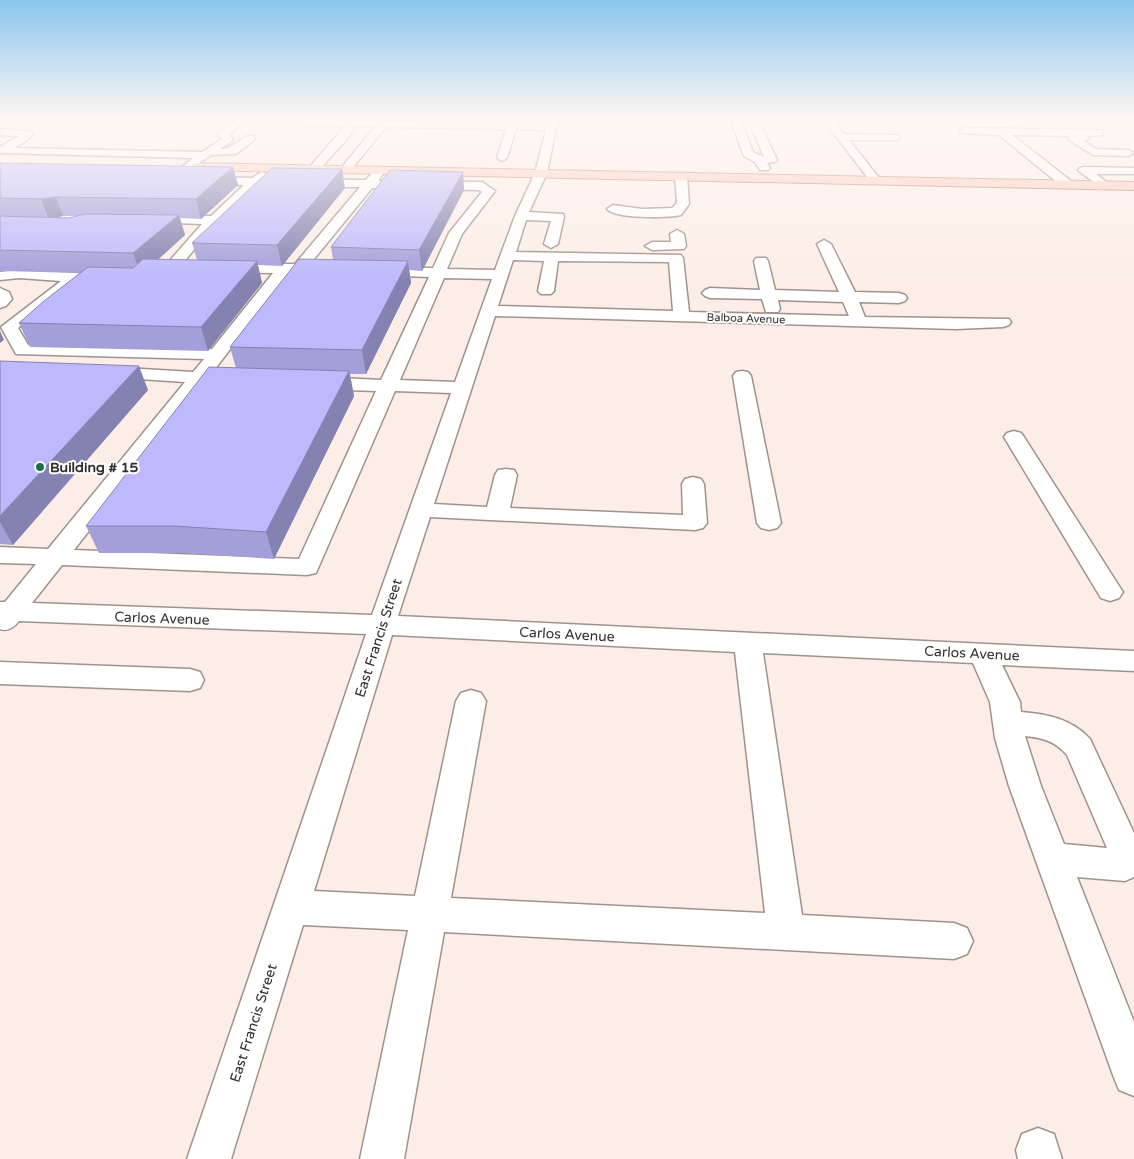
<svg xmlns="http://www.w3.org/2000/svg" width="1134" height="1159" viewBox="0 0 1134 1159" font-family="'Varela Round',sans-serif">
<rect width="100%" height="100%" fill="#fceee7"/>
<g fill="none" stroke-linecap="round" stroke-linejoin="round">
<defs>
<path id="minor" d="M298,119L508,123L509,119H519L518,123L547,124L548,119H558L547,173L529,212L563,214L564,217L558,244L551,248L544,244L551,221L526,220L516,252L681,255L683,258L689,312L849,316L843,302L778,300L780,309L778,312H766L762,299L710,298L705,296L702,293L705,290L710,288L760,290L754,261L756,258H766L768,261L775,290L839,292L817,244L824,240L831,244L855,292L899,293L905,295L907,298L905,301L899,303L859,302L865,317L1009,319L1011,322L1009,325L1003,327L956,329L495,316L434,504L487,507L495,475L498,470L506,469L514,470L517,475L510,508L683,515L682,484L685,479L693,477L701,479L704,484L707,523L703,528L695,530L430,517L398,616L1134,651V671L1002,665L1020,702L1021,712C1047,714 1072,719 1090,739L1134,833V877L1125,881L1077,877L1134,1022V1096L1119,1090L1113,1075L1009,786L995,738L990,702L973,663L763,653L802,915L954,923L967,928L973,941L967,954L954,959L444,932L404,1159H360L408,930L303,925L231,1159H187L366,634L19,621C14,627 8,632 0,629V602H5L36,564L0,563V547L48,549L185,382L108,377L102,376L99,372L102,368L108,367L193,372L204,359L16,354L1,327L61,281L19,278L0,280V272L19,270L76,273L81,274L83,277L18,328L28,345L212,349L273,273L166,271L164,268L166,265L202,224L147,222L141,218L142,215L211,216L244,185L198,183L196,181L198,179L202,177L252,178L262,172L268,175L265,179L366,180L373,172L377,171L383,174L378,181L482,182L495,191L462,234L447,269L495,270L515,216L535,173L546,130L516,129L507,158L502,161L497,158L506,129L386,127L349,172H341L339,170L341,168L376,126H355L349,137L318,171L314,172L308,169L345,126L301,125L296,122ZM258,186L360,187L295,264H182L208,233ZM372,188L479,190L482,192L449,233L433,268L376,267L371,268L369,271L371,274L376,275L429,277L381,380L318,377L311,379L309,383L311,387L318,389L376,391L299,559L74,550L203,384L216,383L219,379L216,375L211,374L289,273L331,272L333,269L331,266L310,264ZM513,260L544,261L538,291L541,294H551L554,291L558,261L669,262L673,311L498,306ZM444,278L492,279L455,382L400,380ZM395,391L451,393L372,615L32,603L62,565L307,575L316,573ZM392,635L735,652L765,913L451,898L486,701L481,693L471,690L461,693L456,701L415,896L314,891ZM1025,736C1043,738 1055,741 1067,755L1107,848L1064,844L1041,786Z
M730,119H740L753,152L764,157L748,119H758L777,160L775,162L767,163L770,168L768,170H760L755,162L744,156Z
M823,119H833L844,134L899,135L900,137L899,139L895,140H849L879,178L881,180L879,182H871Z
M235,122L240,125L229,134L233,140L220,149C236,149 242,133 254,136L255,138L254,140L236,154L211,155L188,170L182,167L193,158L0,153V147L19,136L0,135L1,129L28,131L33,134L26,141L14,148L202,152L222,139L218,134L219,132Z
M965,128L1099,130L1103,131V135L1088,136L1089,138L1084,141L1096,149L1128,150L1133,153L1128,156L1093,155L1069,140L1068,138L1070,136L1012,135L1071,181L1073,184L1071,187H1063L999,135L961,133L960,131Z
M1084,167L1134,168V174H1096L1110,185L1104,189L1080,172L1078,170L1080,168Z
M681,173L687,176L689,204L681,215C667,218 616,219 607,209L613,205L642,209L672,208L677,203L675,176Z
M677,230L684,234L686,246L684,249L652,250L645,246L652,242H671L670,234Z
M0,288L9,292L12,299L6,306L0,308Z
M742,371L748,372L751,376L781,523L777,528L769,530L761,528L757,523L733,376L736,372Z
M1014,431L1021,433L1024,437L1119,586L1123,592L1119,598L1110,601L1101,598L1004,437L1007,433Z
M0,662L190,669L200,672L204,680L200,688L190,691L0,684Z
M1038,1128L1054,1134L1062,1159H1018L1016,1150L1022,1134Z"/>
<path id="major" d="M196,163L1134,182V190L192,170L190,167Z"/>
</defs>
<use href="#minor" stroke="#9f928c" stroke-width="3"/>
<use href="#major" stroke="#b67d6d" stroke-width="2"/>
<use href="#minor" fill="#fff" fill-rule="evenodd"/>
<use href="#major" fill="#fdcabc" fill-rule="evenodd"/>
</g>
<path fill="#a39fd9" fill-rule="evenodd" d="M0,163L233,167L238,185L201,219L180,218L185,235L158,259L197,260L192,243L345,188L282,266L258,265L262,283L208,351L30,347L19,323L80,273L0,271ZM63,216H76L69,218L55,217Z
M463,172L464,190L422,271L409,270L411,283L366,374H350L354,396L274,559L185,553H99L86,526L236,368L230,347L333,259L331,247Z
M0,361L148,390L13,545L0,544Z"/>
<path fill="#8482b0" d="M233,167L238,185L201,219L196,199Z
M342,169L345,188L282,266L277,245Z
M463,172L464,190L422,271L419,250Z
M56,197L63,216L49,219L41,199Z
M179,215L185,235L141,275L133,253Z
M257,261L262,283L208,351L201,327Z
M408,261L411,283L366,374L362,350Z
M0,331L4,340L0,343Z
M139,366L148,390L13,545L0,522V516Z
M349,371L354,396L274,559L266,532Z"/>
<path fill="#bdb9fc" stroke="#8482b0" d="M0,163L233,167L196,199L56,197L41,199L0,198Z
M272,168L342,169L277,245L192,243Z
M390,170L463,172L419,250L331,247Z
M85,214L179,215L133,253L0,250V216L69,218Z
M143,259L257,261L201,327L19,323L44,301L88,267L133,268Z
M299,259L408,261L362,350L230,347Z
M0,361L139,366L0,516Z
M209,367L349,371L266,532L174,526H86Z"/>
<linearGradient id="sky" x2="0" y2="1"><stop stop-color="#8ac5ee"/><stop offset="0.42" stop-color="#fef7f4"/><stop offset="1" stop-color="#fef7f4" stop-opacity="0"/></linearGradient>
<rect width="1134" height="282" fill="url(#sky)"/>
<circle fill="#1b7144" stroke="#fefefe" stroke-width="2" cx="40" cy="467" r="5"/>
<g text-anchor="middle" stroke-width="4" stroke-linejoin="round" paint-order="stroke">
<g font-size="11" fill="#342e2c" stroke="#fefefe">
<text transform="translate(746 318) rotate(2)" y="4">Balboa Avenue</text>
</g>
<g font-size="14" font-weight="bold" fill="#342e2c" stroke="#fefefe" text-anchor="start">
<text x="50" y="472">Building # 15</text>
</g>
<g font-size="14" fill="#342e2c" stroke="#fefefe">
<text transform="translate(162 618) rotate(2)" y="5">Carlos Avenue</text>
<text transform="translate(567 634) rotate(3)" y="5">Carlos Avenue</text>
<text transform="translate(378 638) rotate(-72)" y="5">East Francis Street</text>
<text transform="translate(972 653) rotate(3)" y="5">Carlos Avenue</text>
<text transform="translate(253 1023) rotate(-72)" y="5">East Francis Street</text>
</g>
</g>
</svg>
